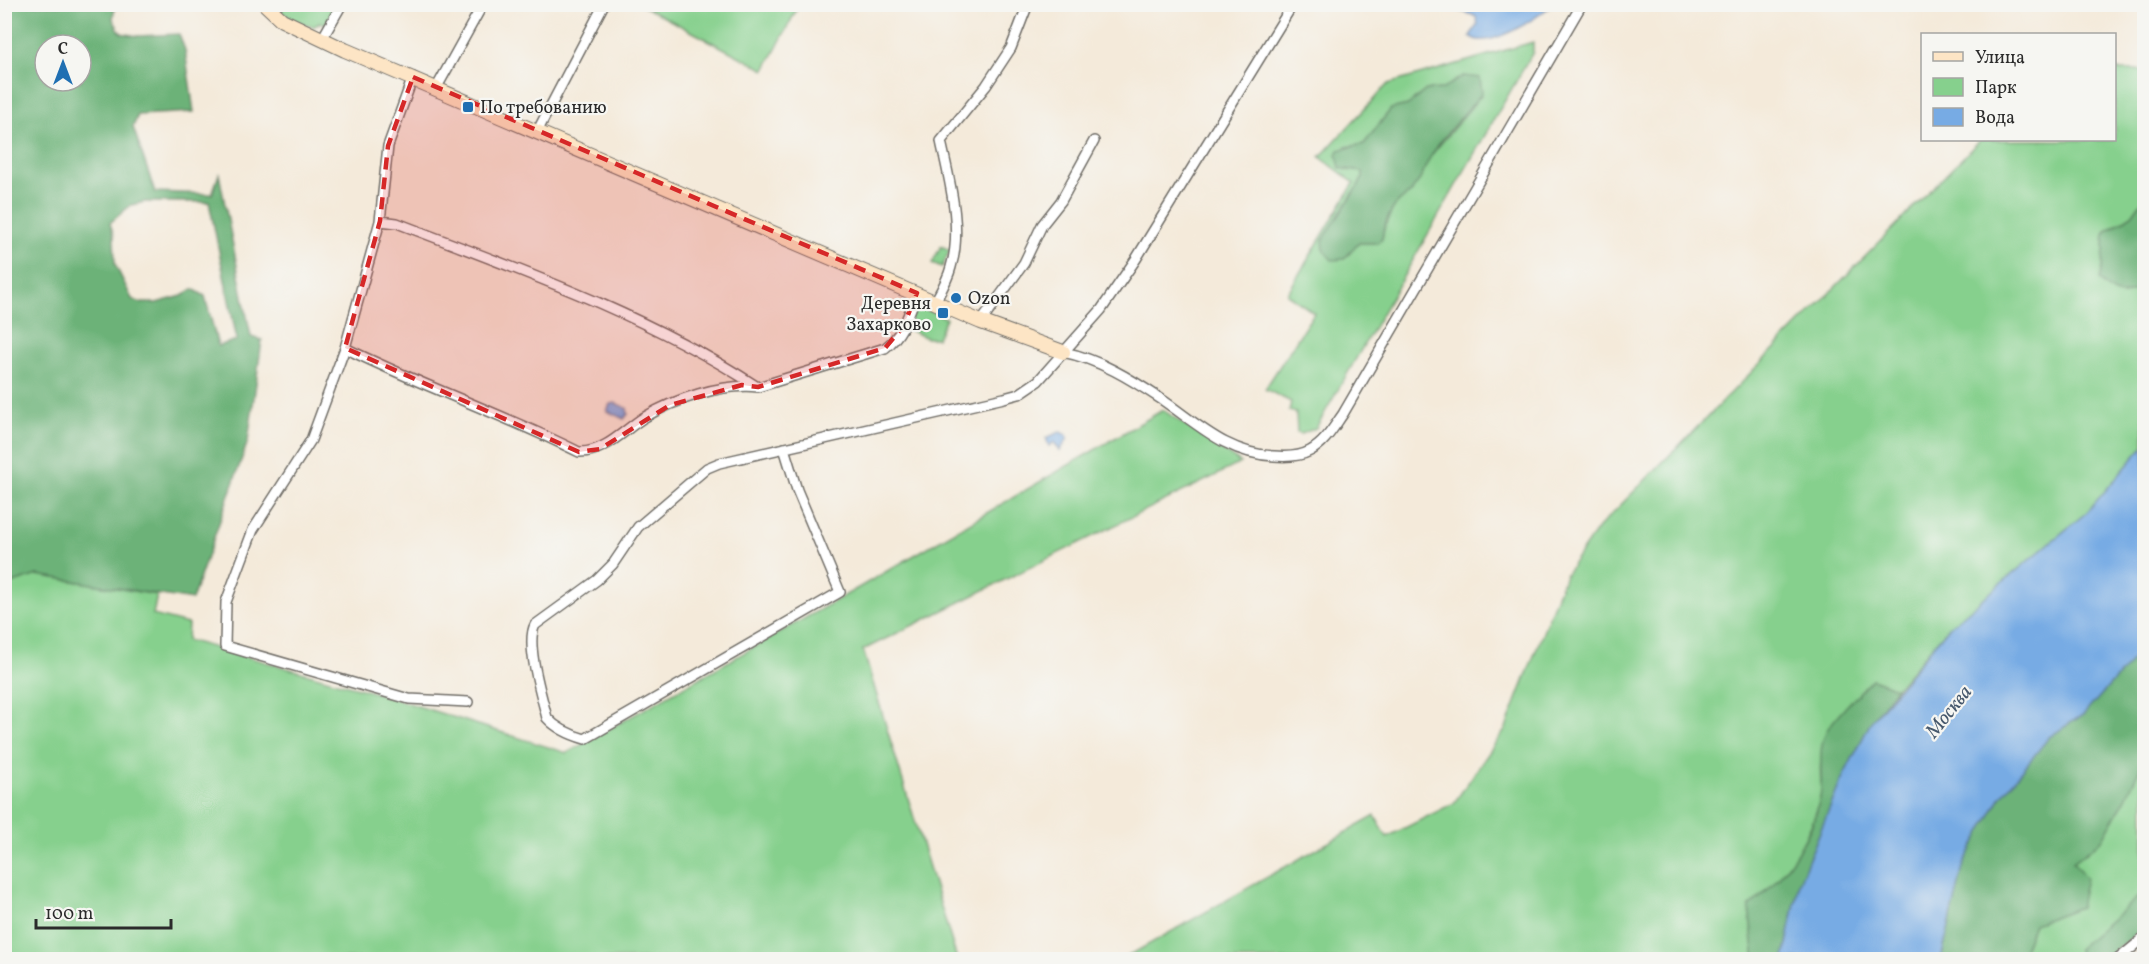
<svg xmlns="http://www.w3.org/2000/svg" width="2149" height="964" viewBox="0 0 2149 964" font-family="Vollkorn,serif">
<rect width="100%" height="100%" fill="#f6f6f2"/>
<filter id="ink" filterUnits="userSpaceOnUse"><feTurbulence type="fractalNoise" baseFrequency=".0167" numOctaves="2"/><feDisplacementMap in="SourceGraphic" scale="12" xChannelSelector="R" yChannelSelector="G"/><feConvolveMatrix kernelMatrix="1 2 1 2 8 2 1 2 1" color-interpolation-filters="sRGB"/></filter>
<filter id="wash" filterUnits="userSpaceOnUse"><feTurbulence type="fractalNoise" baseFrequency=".008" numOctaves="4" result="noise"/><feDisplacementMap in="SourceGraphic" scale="24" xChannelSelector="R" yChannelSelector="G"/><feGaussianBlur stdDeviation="1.35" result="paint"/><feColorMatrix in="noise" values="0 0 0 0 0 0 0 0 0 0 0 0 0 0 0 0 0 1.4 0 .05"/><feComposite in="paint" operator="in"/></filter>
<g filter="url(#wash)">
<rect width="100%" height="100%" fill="#f4eada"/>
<path fill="#86d08d" stroke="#587e5c" stroke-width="1.5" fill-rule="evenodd" d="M272,5H337L325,24L321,22L313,27L291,19Z
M641,5H799L765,70Z
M1533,42V52L1316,428L1302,434L1297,433L1296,413L1289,411L1291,402L1265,389L1314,313L1287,294L1354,183L1320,157L1388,84ZM1463,76L1482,94L1429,158L1411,193L1396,202L1384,228L1382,239L1377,243H1359L1344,259L1323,240L1363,178V172L1346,170L1345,147L1364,144L1391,109L1408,105L1426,90L1443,89Z
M2115,70H2144V198L2132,215L2105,232L2103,264L2099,279L2122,296L2144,286V446L2087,512L1949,627L1896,688L1872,679C1862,695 1824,747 1821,761C1819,771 1822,783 1821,793C1813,837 1783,879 1749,907L1755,959L1121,960L1375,816L1387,837L1454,803L1506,728L1565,575L1598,528L1980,140H2114Z
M941,246L950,250L942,267L932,263Z
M917,304L946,318L937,338H927L905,328Z
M1163,410L1241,463L863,650L957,959H5L4,586L37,575L157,595L153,615L188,624L187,640L380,694L567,753L858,588Z
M2144,759V892L2078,949L2080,959L2020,960L2034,924L2080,907L2073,862L2102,840L2126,798Z"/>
<path fill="#6cb278" stroke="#4c6e52" stroke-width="1.5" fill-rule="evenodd" d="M4,5H115L113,19L121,33L138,36L179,34L185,50L194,112L138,115L133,127L155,192L212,194L219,174L251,337L262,340L248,441L192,600L37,575L5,586ZM45,45H81V81H45ZM145,202H209L237,340L218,346L205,296L193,289L182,296L156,303H141L132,299L115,264L114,236L110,223L131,205Z
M1463,76L1480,78L1482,93C1462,118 1433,144 1423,173C1421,181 1414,185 1411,193C1393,203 1385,218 1382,239L1377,243H1359L1344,259L1332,260L1324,251L1323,240L1363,178V172L1340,168L1337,155L1339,150L1364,144L1391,109L1408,105L1426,90L1443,89Z
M2144,198V286C2123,296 2115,301 2099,279L2103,264L2105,232L2132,215Z
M2144,647V759L2126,798L2102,840L2073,862L2086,878L2080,907L2034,924L2020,959L1941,960L1964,863L2000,798L2049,737L2084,714Z
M1872,679L1896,688L1872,720L1841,781L1799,883L1784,959H1755L1749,907C1781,881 1818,832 1821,789C1822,771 1818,751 1825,734C1829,722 1862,690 1872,679Z
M2144,892V928L2104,959H2080L2078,949Z"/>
<path fill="#77abe4" stroke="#516b88" stroke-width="1.5" d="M1442,5H1551C1538,18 1486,52 1470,36L1478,24L1476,17C1465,10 1452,11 1442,5Z
M615,403L627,408L628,414L624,419L607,411L610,404Z
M1060,432L1067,435L1068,438L1060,451L1054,442L1049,446L1046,438Z
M2144,446V647L2084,714L2049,737L2000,798L1964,863L1941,959H1784L1799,883L1841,781L1872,720L1949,627L2087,512Z"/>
</g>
<g filter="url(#ink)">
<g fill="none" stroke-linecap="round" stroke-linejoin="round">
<defs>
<path id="street" d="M322,39L342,4
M413,77L388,146L380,221L345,348L311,440L253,530L226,602L225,646L409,699L468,702
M437,87L483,4
M538,130L604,4
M380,221L397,223C520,270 645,314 756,386
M935,302C941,291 948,279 951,267C963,229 949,179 941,141L986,86L1011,48L1028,4
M981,322L1024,263L1042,225L1061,201L1094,141
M345,348C422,386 503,414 579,452C604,453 623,431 643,418C675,399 722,383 758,387L885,348C903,335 909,313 917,293
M1063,352C1099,359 1131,379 1161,399C1198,424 1227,454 1274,456C1286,457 1299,457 1310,451C1325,443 1333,428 1343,414L1582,4
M784,448L797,490L840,592L585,739C571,735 557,729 547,718C542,697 525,643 535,625L597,580L613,564L638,527L707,468L719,463L1004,398L1019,394L1038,381L1101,310L1136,259L1293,4
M2117,960L2144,938"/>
<path id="secondary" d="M265,4L282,20L345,50L981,322L1063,352"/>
</defs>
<use href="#street" stroke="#716e68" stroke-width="12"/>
<use href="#secondary" stroke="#716e68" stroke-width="16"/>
<use href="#street" stroke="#fff" stroke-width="9"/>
<use href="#secondary" stroke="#fde5c5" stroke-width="14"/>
</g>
</g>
<path fill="#d62828" fill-opacity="0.2" stroke="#d62828" stroke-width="4.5" stroke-dasharray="12 8" stroke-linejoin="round" d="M413,77L917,293L903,327L885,348L758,387L742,385L670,405L600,449L579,452L345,348L380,221L388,146Z"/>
<g fill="#1f6fb2" stroke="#f6f6f2" stroke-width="2">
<rect x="462" y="101" width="12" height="12" rx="3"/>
<circle cx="956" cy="298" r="6"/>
<rect x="937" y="307" width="12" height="12" rx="3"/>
</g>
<g text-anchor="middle" stroke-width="4.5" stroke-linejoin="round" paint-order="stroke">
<g font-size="18" fill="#2b2b2b" stroke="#f6f6f2" text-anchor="start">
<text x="480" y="113">По требованию</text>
<text x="968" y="304">Ozon</text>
<text x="931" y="309" text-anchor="end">Деревня<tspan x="931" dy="21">Захарково</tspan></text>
</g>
<g font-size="20" font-style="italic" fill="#46586c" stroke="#f6f6f2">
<text transform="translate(1948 711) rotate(-51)" y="7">Москва</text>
</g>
</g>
<rect width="2149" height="964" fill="none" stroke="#f6f6f2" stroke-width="24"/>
<rect x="1921" y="33" width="195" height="108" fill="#f6f6f2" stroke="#a5a5a2" stroke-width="1.5"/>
<rect x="1933" y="52" width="30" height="9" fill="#fde5c5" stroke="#a5a5a2" stroke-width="1.5"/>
<text x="1975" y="63" font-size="18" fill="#2b2b2b">Улица</text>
<rect x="1933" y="78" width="30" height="18" fill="#86d08d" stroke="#a5a5a2" stroke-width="1.5"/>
<text x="1975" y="93" font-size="18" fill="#2b2b2b">Парк</text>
<rect x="1933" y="108" width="30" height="18" fill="#77abe4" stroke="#a5a5a2" stroke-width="1.5"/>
<text x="1975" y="123" font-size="18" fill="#2b2b2b">Вода</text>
<g transform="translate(63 63)"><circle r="28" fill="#f6f6f2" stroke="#a5a5a2" stroke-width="1.5"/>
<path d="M0-4.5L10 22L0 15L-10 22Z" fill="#1f6fb2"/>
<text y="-9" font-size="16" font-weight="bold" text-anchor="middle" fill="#2b2b2b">С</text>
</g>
<path d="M36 919v9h135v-9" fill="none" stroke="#2b2b2b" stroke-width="3"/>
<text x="45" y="919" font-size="18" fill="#2b2b2b" stroke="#f6f6f2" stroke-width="4.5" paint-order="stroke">100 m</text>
</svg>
